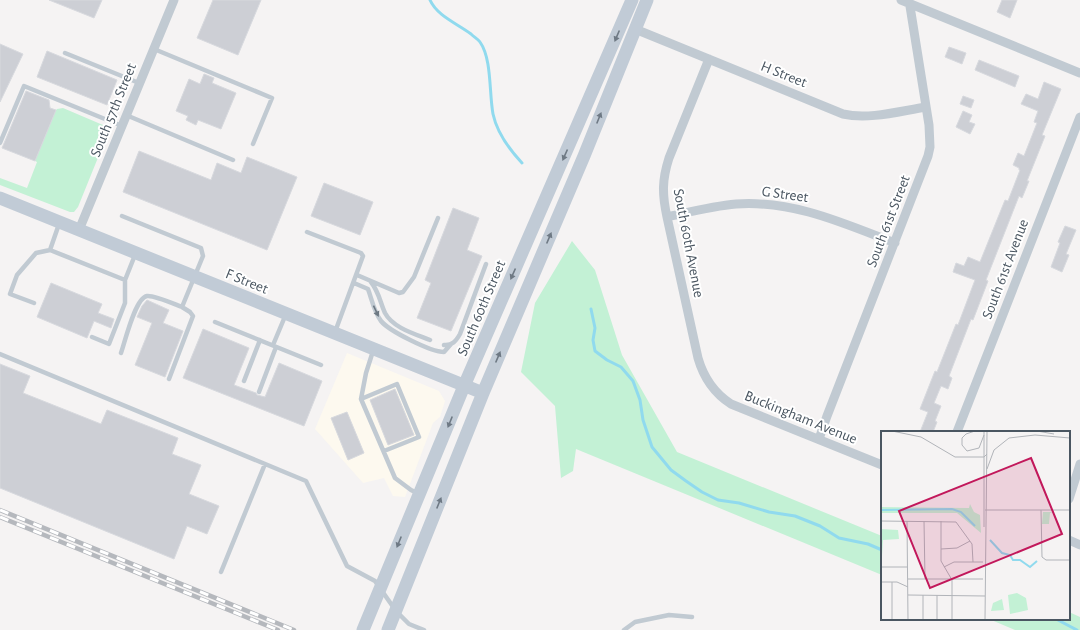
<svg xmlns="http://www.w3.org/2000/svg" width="1080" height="630" viewBox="0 0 1080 630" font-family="'Alegreya Sans',sans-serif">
<rect width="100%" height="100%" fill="#f5f3f3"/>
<path fill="#fdf9ef" d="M347,353L439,391L445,401L440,417L433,423L405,497L393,496L384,478L363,483L315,429Z"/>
<path fill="#c3f1d5" d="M63,108L110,128L78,207L74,212H70L0,185V178L27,188L37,162L35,161L56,110L57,109Z
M572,241L595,270L622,355L677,452L882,536V575L576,449L573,471L561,478L555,406L521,372L535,303Z
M1069,612L1080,617V630H1015L989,619H1069Z"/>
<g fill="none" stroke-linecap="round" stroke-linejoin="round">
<path stroke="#90daee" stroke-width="3" d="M430,0C437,16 458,24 471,34C474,37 478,39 480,42C492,59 489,93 493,114C497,133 509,149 522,163
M591,309L595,328L593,340L595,351L607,360L621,367L633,381L640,400L643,420L652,447L671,470L686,481L702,492L718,500L739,503L769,512L795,516L820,526L839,538L868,544L882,550
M1056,619L1077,630"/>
</g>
<path fill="#cdcfd5" stroke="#d7d9de" d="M49,0H102L94,18Z
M213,0H261L238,55L197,38Z
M1002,0H1017L1010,18L997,12Z
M0,44L23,54L0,102Z
M949,47L966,53L962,64L945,57Z
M47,51L117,80L107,105L37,77Z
M979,60L1019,76L1015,87L975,70Z
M204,74L214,78L212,83L236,93L221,129L198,120L196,125L186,120L188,116L176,111L189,79L200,84Z
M1044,82L1061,89L1042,135L1045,136L1027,181H1029L1022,198L1019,196L986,280L988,281L973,320L971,319L949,376L952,378L948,389L941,386L934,403L941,406L935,421L937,422L933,432H920L928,412L920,409L935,371L937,372L956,324L958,325L975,280L953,272L956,263L964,266L968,257L980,262L1005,200L1008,201L1020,170H1019V168L1013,165L1018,153L1024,156L1037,123L1034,122L1038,111L1021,104L1026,94L1038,99Z
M26,91L49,100L50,108L56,110L35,161L2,148Z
M963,96L974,100L971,108L960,104Z
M963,111L972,115L969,122L975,124L970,134L956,127Z
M139,151L211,180L217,163L241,173L247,157L297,177L267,250L123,192Z
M324,183L373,202L360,235L311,216Z
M453,208L479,218L467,250L482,256L451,331L417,318L431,283L425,280Z
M1065,226L1076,230L1066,254L1069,255L1062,272L1051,267L1060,243L1058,242Z
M51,283L102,304L98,313L114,319L111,328L94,321L87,338L37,317Z
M147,300L169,310L163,323L183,331L165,377L135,365L152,323L137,317L142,306Z
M203,329L249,348L234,385L256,393L257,395L265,397L279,363L322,381L304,426L183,378Z
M0,364L30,376L23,393L101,424L107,410L178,438L172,454L201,465L189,494L219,506L207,534L187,526L174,559L0,488Z
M395,389L414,435L388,445L370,400Z
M347,412L364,453L348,460L331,418Z"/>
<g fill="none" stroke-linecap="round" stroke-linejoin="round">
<path stroke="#c1cad2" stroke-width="4.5" d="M154,49L272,98L253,144
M65,53L139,83
M126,115L233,160
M0,143L24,86L122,126
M59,224L50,250L125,280L135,255
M307,232L361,253L363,256L335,332
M357,275L399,293L403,292L414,277L438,218
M371,282C379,292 380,302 385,313C393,328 415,334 430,340
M354,283L368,289C372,300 374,312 381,321C389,331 431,352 444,352L451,344
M34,303L10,294L17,275L36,253L50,250
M215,322L321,365
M92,337L109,344L125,303V280
M273,345L286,314
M444,345C452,346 456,341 460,334L486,264
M373,351L366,373L361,399L395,478L411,490L419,494
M121,353C125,342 135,298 147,296C154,295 174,304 182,307L203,256L201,248L122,216
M0,354L306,481L347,566L375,581L396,611L409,624L424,630
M169,379L193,316L190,312L182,307
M244,381L260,340
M259,392L276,347
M361,399L397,384L419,437L384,451
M221,572L265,464
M624,630L635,622L669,615L692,617"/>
<path stroke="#c1cad2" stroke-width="9" d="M901,0L1080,73
M635,29L843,114C869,120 900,111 926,107
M709,59L669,158C662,180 662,194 667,217L698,358C704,379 714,393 731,404L882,465
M667,217C690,212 713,206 736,204C793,200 843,223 895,243
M79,230L174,0
M957,432L1080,117
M819,439L827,416L928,156L930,147L929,125L909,0
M1069,499L1080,464
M1069,540L1080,545"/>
<path stroke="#c1cbd6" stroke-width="13" d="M0,198L483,393
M363,630L464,386L632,0
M388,630L483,393L584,156L647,0"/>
<defs>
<path id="rail" d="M0,510L294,630
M0,517L278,630"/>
</defs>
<use href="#rail" stroke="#b5b8bd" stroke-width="4.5"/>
<use href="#rail" stroke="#fff" stroke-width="3" stroke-dasharray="9" stroke-linecap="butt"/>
</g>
<defs><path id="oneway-solid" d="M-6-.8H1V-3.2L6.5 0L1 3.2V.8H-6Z"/></defs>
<g fill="#6e7984">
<use href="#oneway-solid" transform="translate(617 36) rotate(113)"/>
<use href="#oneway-solid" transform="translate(599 118) rotate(-68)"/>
<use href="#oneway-solid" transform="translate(565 155) rotate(114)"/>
<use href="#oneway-solid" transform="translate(549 238) rotate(-67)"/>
<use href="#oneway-solid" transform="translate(513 274) rotate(114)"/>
<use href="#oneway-solid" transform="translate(498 357) rotate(-67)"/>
<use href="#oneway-solid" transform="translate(450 422) rotate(112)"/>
<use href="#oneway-solid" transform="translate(439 503) rotate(-68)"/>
<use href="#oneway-solid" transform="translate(399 542) rotate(112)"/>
</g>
<use fill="#6e7983" href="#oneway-solid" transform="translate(376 311) rotate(65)"/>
<g text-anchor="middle" stroke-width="4" stroke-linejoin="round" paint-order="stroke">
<g font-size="15" fill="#4a5661" stroke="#fff">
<text transform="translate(784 74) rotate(22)" y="5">H Street</text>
<text transform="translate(113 110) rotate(-68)" y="5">South 57th Street</text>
<text transform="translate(785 194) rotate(8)" y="5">G Street</text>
<text transform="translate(888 221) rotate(-69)" y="5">South 61st Street</text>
<text transform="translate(689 243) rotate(79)" y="5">South 60th Avenue</text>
<text transform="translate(1005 269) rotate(-69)" y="5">South 61st Avenue</text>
<text transform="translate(247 281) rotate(22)" y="5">F Street</text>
<text transform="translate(481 308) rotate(-67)" y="5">South 60th Street</text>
<text transform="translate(801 417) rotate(22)" y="5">Buckingham Avenue</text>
</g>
</g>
<g transform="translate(881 431)">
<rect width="189" height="189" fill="#f5f3f3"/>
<path d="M89,73L93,81L99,84L100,102L76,82H0V91V76L88,77ZM162,81H173L169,82L168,93H161ZM0,98L17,99L18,108L2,109L0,141ZM136,162L145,167L147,179L129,183L127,164ZM121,168L123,179L110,180L112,172Z" fill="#c3f1d5"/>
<path fill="none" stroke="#90daee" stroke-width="2" d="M0,79L71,78L80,81L94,95M109,109L121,122L129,124L132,129H139L149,136L156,130"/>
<path fill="none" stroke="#b1b4b9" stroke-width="1" d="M11,0L40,6L74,26H103L106,23M94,0L85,3L81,7V14L86,20L98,17L103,4M156,0L173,3M103,1V96M106,38L113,19L128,7L154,4L189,7M104,79H189M160,79L161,126L165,129H189M0,90L75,91L91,113L92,131M26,90L27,189M43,90L44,148M60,90V130L71,149V189M60,118L76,117L89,110M1,136H27M63,136L73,131H102M27,148H102M0,151H16L27,156M11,151V189M27,164L104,165M42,164V189M56,164V189M104,189L106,1"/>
<path fill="#c2185b" fill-opacity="0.15" stroke="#c2185b" stroke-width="2" d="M150,27L181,103L49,157L18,80Z"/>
<rect width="189" height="189" fill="none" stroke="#4a5661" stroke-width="2"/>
</g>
</svg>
